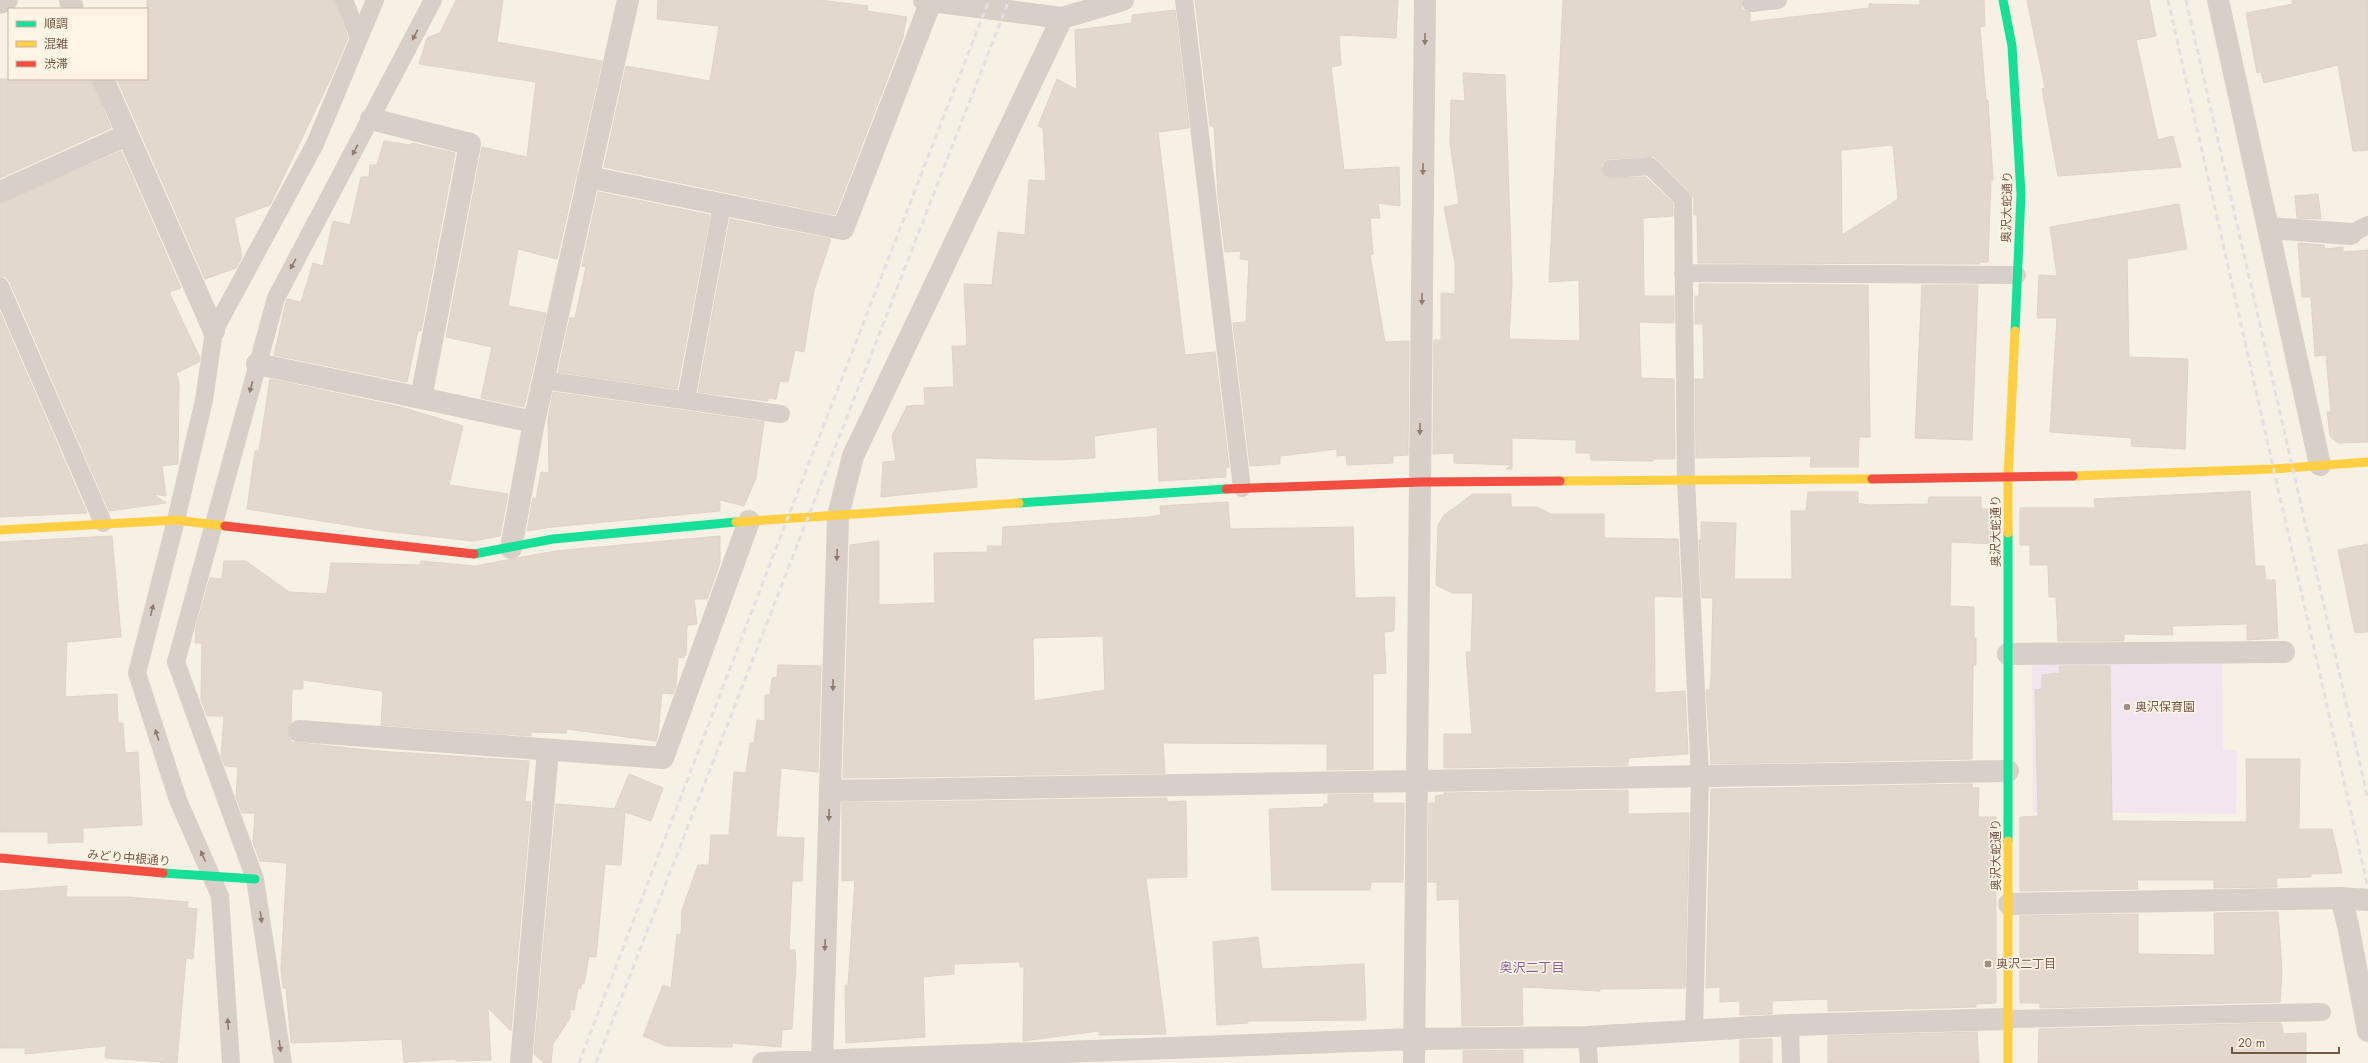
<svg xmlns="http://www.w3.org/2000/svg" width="2368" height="1063" viewBox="0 0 2368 1063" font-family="Jost,'Noto Sans JP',sans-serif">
<rect width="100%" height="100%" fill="#f6f0e5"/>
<path fill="#f2e5f0" d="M2222,663L2223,750L2237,751L2236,814L2033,812L2032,664Z"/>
<path fill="#e3d8cd" stroke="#dfd3c8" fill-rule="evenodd" d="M147,0H334L348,38L330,80L270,205L234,218L242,257L236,268L205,279L117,79H147Z
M456,0H503L497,42L602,61L557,259L518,249L508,306L546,313L524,407L481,398L492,347L446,337L482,147L527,157L536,82L419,64L427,38L440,33Z
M658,0H820L868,6L867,11L907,17L903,35H904L835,215L604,167L626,66L710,81L719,26L657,19Z
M1195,0H1398L1396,38L1339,35L1341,65L1331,67L1344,170L1399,167L1400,206L1378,203L1380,218H1370L1373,254L1370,255L1385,342L1409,341L1408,455L1393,456V463L1347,465L1346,455L1337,456V449L1280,456V464L1250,466L1233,323L1246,322L1249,260L1240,259L1241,251L1225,252L1218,196L1214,126H1210Z
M1563,0H1741L1742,9L1750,13V22L1869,8V4L1920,5V0H1984L1985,26L1980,27L1986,100H1988L1993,180H1991L1988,262H1979V264L1698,263L1697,215H1694V199L1690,192L1654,156L1610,159L1602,164L1601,169L1606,178L1646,177L1673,203V216L1643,218L1644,296H1674V323L1639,322L1641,378L1674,379L1675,459H1653V461L1591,460L1590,453H1576V440L1512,438V469H1506L1512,465L1454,463V453L1433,454L1434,340H1441V293L1455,294V263L1444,207L1459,204L1450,143L1451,100L1465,101L1463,73L1505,75L1512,283L1509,339L1580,341L1579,280L1549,282ZM1893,145L1898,199L1842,235L1841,150Z
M2027,0H2149L2156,36L2136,40L2158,140L2173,136L2181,167L2058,176L2042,89L2045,88Z
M2292,0H2368V150L2353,151L2338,65L2264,83L2261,72L2257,73L2246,13L2293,4Z
M1175,10L1189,128L1158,132L1185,355L1215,352L1229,467L1226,468V477L1159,481L1157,427L1094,436L1095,458L1052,460L975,458L977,487L881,497L883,462L896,461L892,436L907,406L925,405L924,388L954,387L952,346H967L964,284L992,285L998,232L1025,235L1029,180L1046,181L1043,128L1038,126L1057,79L1077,90L1075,30L1132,23V15Z
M0,79H91L111,128L0,178Z
M384,141L411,145L412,143L455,153L421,331H418L407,382L274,355L286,302L287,299L301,302L313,263L323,266L333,221L350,225L361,177H369L370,165H377Z
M121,151L181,288L169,292L200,358L199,362L176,373L179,382L178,464L162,466L166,496L153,494L166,503L109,511L10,282L6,277L0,276V204Z
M598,192L710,215L677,389L558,372L570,318H575L586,267L582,266Z
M2318,194L2321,219L2297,218L2295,196Z
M2179,204L2187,249L2127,259L2129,357L2188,359L2185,449L2131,446L2132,438L2050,432L2057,318H2037L2039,275L2057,276L2050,227Z
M730,219L831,239L814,290L804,352L795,350L788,382L780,381L776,399L768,398V401L698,392Z
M2298,243L2324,245L2325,249L2343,247V252L2368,250V442L2338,443L2330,436L2327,412H2331L2326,355L2315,356L2311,297H2302Z
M1699,284L1868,285L1870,437H1859L1858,467H1810L1811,456L1696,458L1695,379H1704L1703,324H1695V296H1699Z
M1922,285H1978L1972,440L1915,438Z
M0,312L87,513L0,517Z
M270,379L401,407L463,426L449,485L508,494L500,536L473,541L384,531L247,509L255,451H259Z
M553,392L764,422L756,478L744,506L720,500V511L552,527L527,531L533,498L536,499L541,472L549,473L548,419Z
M2250,491L2255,566H2264L2266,580H2275L2278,638L2247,640V624L2172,626L2173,635L2124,634V641H2058L2056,597H2049L2048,565H2030V545H2020V508H2095L2094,499Z
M1808,492H1858V503L1868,505L1928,504L1929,497H1981V509H1996V544L1951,542L1950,606L1974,607V638H1976V665H1973L1972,759L1711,764L1706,690H1710L1711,679L1713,598H1702L1699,540H1701V522L1736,523L1734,579H1792L1791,511H1806Z
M1473,494H1511V507H1537L1551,514H1604V538L1678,539L1681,597L1654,596L1655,693L1685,691L1688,754L1628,758V765L1444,768V734H1472L1466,652H1471L1473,593H1452L1436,585L1438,525L1444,515Z
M1228,502L1230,529L1353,527L1355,598L1395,597L1394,631L1384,632L1386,673L1373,674V769L1327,770V744L1163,743L1165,773L843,778L850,545L879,541V605L935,603L934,553L988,552L987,546H1002L1003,527L1148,517L1161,515L1160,506ZM1103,636L1105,690L1034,701L1033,638Z
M112,536L121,637L67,642L65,697L117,694L118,723H123L125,753L138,752L142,825L83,828V842L48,843V832H0V542Z
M720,536V563L707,599H694L697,624L687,625L686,655L683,658L678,657L676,686L673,694L662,693L658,734L656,741L567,729L566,733L531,732V736L381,725L383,691L303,680V689H292L291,722L287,730L291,742L378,751L529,761L525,801L531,802L511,1031L488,1008L491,1060L456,1061V1059L404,1062L402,1039L291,1043L286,988H283L281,968L287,863L260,861L253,842L255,813H242L236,797L238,767L225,766L221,756L224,716H207L201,699L202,643H195L196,627L210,578L222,579L224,561H246L289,592L327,594L331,563L420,565L421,561L475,566L555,551Z
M2368,544V632L2355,633L2338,550Z
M778,665L821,666L818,772L781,768L776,837L804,838L802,881H792L789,950H795L796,966L792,1029L782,1030L781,1047L732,1043V1047L666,1046L643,1036L663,985L671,988L677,934L681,935L682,910L698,865H709L711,835H729L734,772L746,773L750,743H754L757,720L765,721V695H770L772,678L777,677Z
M2059,666H2110L2112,821L2247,822L2246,759H2300L2299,829H2332L2342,873L2311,874V877L2276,878L2277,887L2214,888V880H2137L2138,889L2020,891V817L2038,816L2035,690L2042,689V675L2060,673Z
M629,774L663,788L651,821L625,812L621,865L605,864L596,957L589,956L584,984H581V989L578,988L574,1010L570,1009V1018L553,1044L551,1063H544L534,1054L556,804L619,809L615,808Z
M1972,784V788H1979L1978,817H1996V1003L1976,1004V1007L1828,1011V999L1772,1001V1014L1740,1015V1001L1720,1002V987L1706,988L1711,789Z
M1628,790V814L1689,813L1685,988L1600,989V991L1522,987L1523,1025L1462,1026L1459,899L1437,900V882H1428L1429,803H1436L1435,796L1444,795V793Z
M1373,794V803H1404L1403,882H1371L1370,890H1272L1269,809L1324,807V804H1328V795Z
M1167,798V802L1186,801L1187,877L1146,878L1166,1034L1099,1035V1031L1023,1041L1024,967H1020V962L954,964V974L923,977L925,1037L846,1043L845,985H848L855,880L842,881V803Z
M67,886L66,897H127L188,902L187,908L197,909L193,959L186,958L177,1063L105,1058L106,1046L25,1054V1048H0V891Z
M2278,912L2282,971L2280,1002L2040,1008V1003H2020V916L2138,914V954L2215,955L2214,913Z
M1258,937L1262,969L1364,964L1366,1020L1248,1021V1023L1217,1025L1213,942Z
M2280,1023L2282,1025L2283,1034L2306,1033V1063H2038L2039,1029Z
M1977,1032L1979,1063H1828V1036Z
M1772,1039V1063H1740V1040Z
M1523,1050V1063H1463V1051Z"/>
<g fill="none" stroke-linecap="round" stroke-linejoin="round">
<path stroke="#d7cfc8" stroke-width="18" d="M344,0L359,38
M1184,0L1242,488
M1751,3L1778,0
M1611,169L1650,166L1683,199L1686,479L1700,777L1694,1031
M2351,234L2368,225
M1683,273L2017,275
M0,286L103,523
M543,380L781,414
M686,400L722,205
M2008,1019L2322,1012
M1790,1025L1791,1063
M1587,1037L1589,1063
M231,1063L220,896L178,800L137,673L176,520L204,400L214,331L315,144L375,0
M283,1063L255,879L176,662L276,298L433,0"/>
<path stroke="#d7cfc8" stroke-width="22" d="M70,0L73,9
M924,0L1062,18L1123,0
M2218,0L2320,465
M0,3L7,0
M103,79L214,331
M371,119L470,144L421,398L534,422
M588,177L843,229L931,1
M0,192L127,135
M2268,228L2351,234
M257,364L421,398
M511,548L534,422L628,0
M2008,654L2284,652
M299,731L663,758L749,521
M830,791L2008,771
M2341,898L2348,925L2368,1031
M2009,904L2341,898L2368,900
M521,1063L548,750
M763,1063L1414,1039L1587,1037L1790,1025L2008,1019
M822,1063L838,516L853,456L1062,18
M1414,1063L1425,0"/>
<path stroke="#16e098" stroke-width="9" d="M2003,0L2012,46L2021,194L2015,331
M1019,503L1226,489
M2008,533V841
M474,554L553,539L736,522
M163,873L255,879"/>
<path stroke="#ffcf43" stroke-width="9" d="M2073,476L2273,469L2368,462
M1560,481L1872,479
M736,522L1019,503
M0,530L176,520L225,526
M2008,533V478L2015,331
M2008,841V1063"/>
<path stroke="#f24e42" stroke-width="9" d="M1872,479L2073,476
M1226,489L1420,482L1560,481
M225,526L474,554
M0,858L163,873"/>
<path stroke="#e3e0e3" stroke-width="3" stroke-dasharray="6 4" stroke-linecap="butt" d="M2168,0L2368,888
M2186,0L2368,799
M579,1063L788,517L989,0
M596,1063L1009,0"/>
</g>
<defs><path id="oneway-solid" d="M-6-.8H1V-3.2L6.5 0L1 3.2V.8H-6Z"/></defs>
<g fill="#927a6d">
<use href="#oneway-solid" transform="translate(415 35) rotate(117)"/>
<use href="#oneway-solid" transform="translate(1425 39) rotate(91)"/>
<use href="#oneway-solid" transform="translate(355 150) rotate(118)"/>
<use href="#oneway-solid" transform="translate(1423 169) rotate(91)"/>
<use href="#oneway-solid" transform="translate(293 264) rotate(118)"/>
<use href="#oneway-solid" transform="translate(1422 299) rotate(91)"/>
<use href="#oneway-solid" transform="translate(251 387) rotate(105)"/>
<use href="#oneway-solid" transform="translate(1420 429) rotate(91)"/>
<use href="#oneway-solid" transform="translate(837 555) rotate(92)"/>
<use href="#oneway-solid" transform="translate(152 610) rotate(-76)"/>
<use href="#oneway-solid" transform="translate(833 685) rotate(91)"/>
<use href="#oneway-solid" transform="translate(157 735) rotate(-108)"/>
<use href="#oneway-solid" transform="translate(829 815) rotate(92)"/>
<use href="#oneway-solid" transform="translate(203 856) rotate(-114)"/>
<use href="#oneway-solid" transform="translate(261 917) rotate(82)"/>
<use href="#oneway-solid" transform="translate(825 945) rotate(92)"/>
<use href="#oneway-solid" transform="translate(228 1024) rotate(-94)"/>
<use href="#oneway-solid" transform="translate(280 1046) rotate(82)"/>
</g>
<g fill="#a28c7e" stroke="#fff5e6" stroke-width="1.5">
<circle cx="2127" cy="707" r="4"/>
<rect x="1984" y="960" width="8" height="8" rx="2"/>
</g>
<g text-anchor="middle" stroke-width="3" stroke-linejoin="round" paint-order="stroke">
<g font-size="12" fill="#745646" stroke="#fff5e6">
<text transform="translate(2007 207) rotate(-89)" y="4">奥沢大蛇通り</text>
<text transform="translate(1996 531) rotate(-90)" y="4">奥沢大蛇通り</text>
<text transform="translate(1996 855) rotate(-90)" y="4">奥沢大蛇通り</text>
<text transform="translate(129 858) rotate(5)" y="4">みどり中根通り</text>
</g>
<g font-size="12" fill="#745646" stroke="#fff5e6" text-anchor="start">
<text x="2135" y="711">奥沢保育園</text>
<text x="1996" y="968">奥沢二丁目</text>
</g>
<g font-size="13" fill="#866198" stroke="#fff5e6">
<text x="1532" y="972">奥沢二丁目</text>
</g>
</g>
<rect x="8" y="8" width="140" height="72" fill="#fff5e6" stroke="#c7b5a6"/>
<rect x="16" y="21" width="20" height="6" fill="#16e098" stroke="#c7b5a6"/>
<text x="44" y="28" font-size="12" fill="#745646">順調</text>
<rect x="16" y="41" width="20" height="6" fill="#ffcf43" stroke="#c7b5a6"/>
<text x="44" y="48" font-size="12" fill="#745646">混雑</text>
<rect x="16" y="61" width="20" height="6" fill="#f24e42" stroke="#c7b5a6"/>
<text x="44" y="68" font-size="12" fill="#745646">渋滞</text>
<path d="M2232 1047v6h107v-6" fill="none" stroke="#745646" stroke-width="2"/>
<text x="2238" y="1047" font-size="12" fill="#745646" stroke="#fff5e6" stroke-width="3" paint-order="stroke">20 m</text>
</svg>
